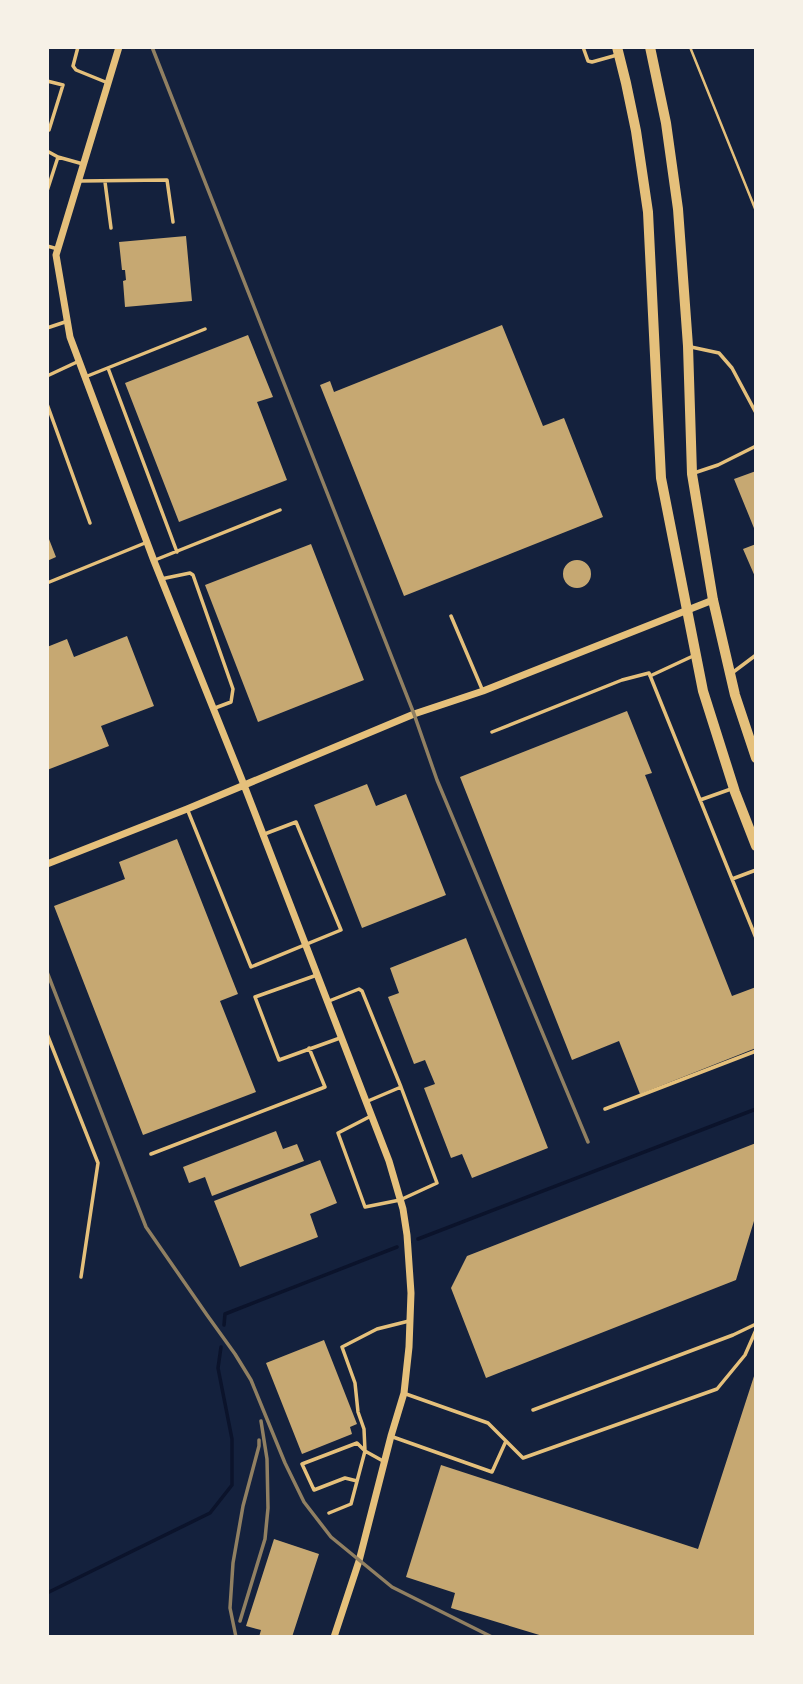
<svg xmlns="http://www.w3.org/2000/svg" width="803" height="1684" viewBox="0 0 803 1684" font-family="'Times New Roman',serif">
<rect width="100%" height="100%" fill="#14213d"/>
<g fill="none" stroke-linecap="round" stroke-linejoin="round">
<path stroke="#0b132b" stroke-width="3.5" d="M418,1239L756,1109
M224,1325L225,1314L397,1247
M47,1593L210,1513L232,1485V1439L218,1368L221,1347"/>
</g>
<path fill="#c6a872" d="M186,236L192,301L125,307L123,281L126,280L125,270H122L119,242Z
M502,325L543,426L564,418L603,517L404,596L320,385L330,381L334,392Z
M248,335L273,397L257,402L287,480L179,522L125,383Z
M756,471V533L734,479Z
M47,534L56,557L47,561Z
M311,544L364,680L258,722L205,585Z
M756,544V579L743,549Z
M563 574a14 14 0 1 1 28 0a14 14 0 1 1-28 0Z
M127,636L154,706L101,726L109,746L47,770V647L67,639L74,657Z
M627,711L652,773L645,775L732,996L756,987V1048L640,1094L619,1041L572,1060L460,777Z
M367,784L376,806L406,794L446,895L362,928L314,805Z
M177,839L238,994L220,1001L256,1092L143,1135L54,906L125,879L119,862Z
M466,938L548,1148L472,1178L462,1154L451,1158L424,1088L435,1084L425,1060L414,1064L388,997L399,993L390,968Z
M276,1131L283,1149L297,1144L304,1161L212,1196L205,1177L189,1183L183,1167Z
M756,1143V1220L754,1221L736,1280L486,1378L451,1288L467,1256Z
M320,1160L337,1203L310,1214L318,1237L240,1267L214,1201Z
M324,1340L357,1424L350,1427L352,1434L302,1454L266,1363Z
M756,1370V1637H546L451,1608L455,1593L406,1577L441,1465L698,1549Z
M274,1539L319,1554L292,1637H259L261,1630L246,1626Z"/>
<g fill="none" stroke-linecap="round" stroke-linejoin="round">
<path stroke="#e5c07b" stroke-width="2.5" d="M690,47L756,211"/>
<path stroke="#e5c07b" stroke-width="3.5" d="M78,47L73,66L76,70L108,83
M583,47L588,61L592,62L617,55
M47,81L63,85L49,130H47
M47,151L58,157L47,191
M58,157L83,164
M80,181L167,180L173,222
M105,182L111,228
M47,246L58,249
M47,328L65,322
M691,347L719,353L732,368L756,413
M108,368L177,552
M47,376L77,362
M85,377L205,329
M47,404L90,523
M694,473L718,465L756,446
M155,560L280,510
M161,579L190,573L193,575L233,689L231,702L215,708
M47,583L145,543
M451,616L482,689
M732,673L756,655
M650,676L693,656
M492,732L622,680L649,673L732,879L756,870
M700,800L731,789
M188,811L251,967L341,930L296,822L262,835
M732,879L756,938
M317,975L255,997L279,1060L340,1038
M329,1001L359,989L362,991L401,1087L437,1183L400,1200L365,1207L338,1133L371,1116
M47,1034L98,1163L81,1277
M368,1101L401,1087
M605,1109L756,1051
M151,1154L325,1087L309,1048
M406,1394L488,1423L523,1458L717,1389L745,1355L756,1330
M533,1410L733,1335L756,1324
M393,1437L492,1472L506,1441
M365,1451L364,1429L358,1412L355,1383L342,1347L377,1329L409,1321
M357,1481L345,1478L314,1490L302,1464L357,1443L364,1450
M329,1513L351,1504L365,1451L383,1461"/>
<path stroke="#e5c07b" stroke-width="7" d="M119,47L56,255L70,337L154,561L244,785L389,1161L403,1209L407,1235L411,1293L409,1347L404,1393L391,1436L359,1561L334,1637
M47,864L187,809L414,714L483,691L713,600"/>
<path stroke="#e5c07b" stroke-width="10" d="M617,47L626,83L636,131L648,212L661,478L703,691L735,792L756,846
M650,47L666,123L678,209L688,346L692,474L713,600L735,695L756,758"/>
<path stroke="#918062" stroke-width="3.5" d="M152,47L414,714L437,780L588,1142
M47,972L146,1227L207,1315L235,1354L251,1380L285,1463L304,1502L331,1537L392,1587L492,1637
M240,1621L265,1539L268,1508L267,1459L261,1421
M236,1637L230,1608L233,1563L243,1506L259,1446V1440"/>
</g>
<rect width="803" height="1684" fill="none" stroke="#f6f1e7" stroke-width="98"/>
</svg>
